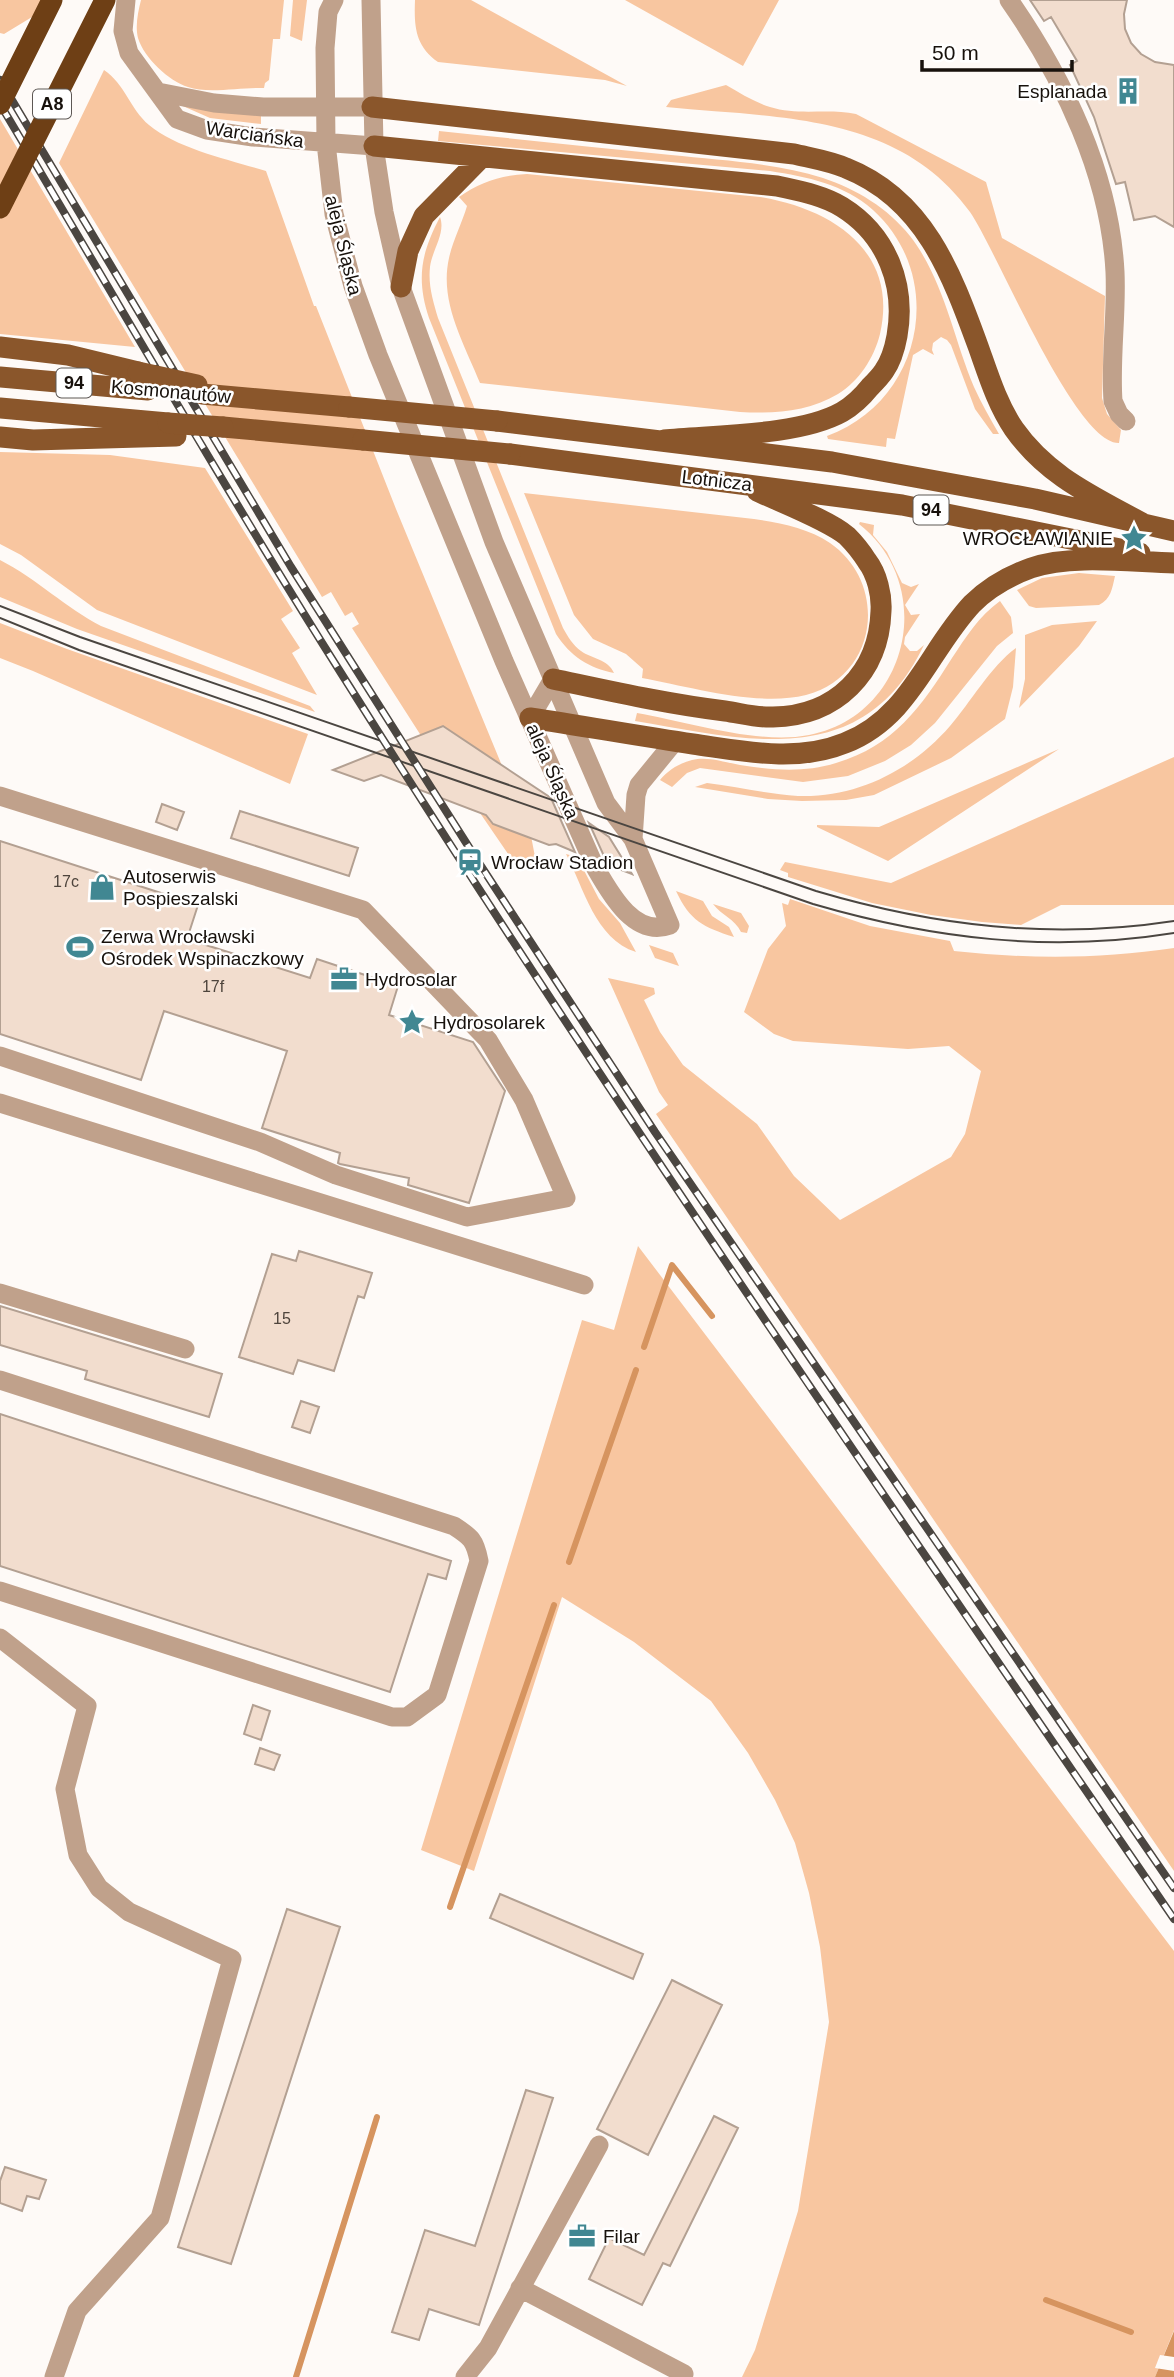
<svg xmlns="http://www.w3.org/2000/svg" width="1174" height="2377" viewBox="0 0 1174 2377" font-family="Helvetica,sans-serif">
<rect width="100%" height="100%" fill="#fefaf7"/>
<path fill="#f8c6a0" d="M0,0H60L4,34L0,33Z
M141,0H284L280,39H273L269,80L265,83L264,88C242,87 208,94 188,87C169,81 144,58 138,38C135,26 138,12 141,0Z
M293,0H307L302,41L290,36Z
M415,0H471L627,86L605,80L438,62C415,46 414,26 415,0Z
M625,0H779L743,66Z
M104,70C125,84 130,109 149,125C178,149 230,160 266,171L314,306H316L396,509L531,836L537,867L513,861L480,813L468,809L352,628L359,624L352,612L345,616L331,592L322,597L59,163Z
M726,85C740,93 754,102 770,107C798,116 828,108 856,114L986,182L1002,238L1105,296L1102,398L1107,414L1121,430L1119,443C1075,444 997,251 970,212C898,112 775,118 666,107L671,100Z
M176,103L261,114V124L210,118Z
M0,119L135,347L0,334Z
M439,131C516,139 593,147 671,155C719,160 776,163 823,178C856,189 888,208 910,236C944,280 953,337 974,387C981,403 990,418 999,434H993L975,409L951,345L947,340L941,337L933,343L932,350L934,355L923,349L913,355L895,439L887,438L886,447L828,439L827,436C922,402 948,278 873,210C844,184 807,177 770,171L438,141Z
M527,174L760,197C832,209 899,251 880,334C874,358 859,381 838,394C808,412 774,414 740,412L480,383C464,343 439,302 449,258C453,240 462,223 467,206L459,197C480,182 502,175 527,174Z
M440,217C446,233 432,250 430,267C428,285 433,301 438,318L563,628C568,637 573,645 581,651C592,659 608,659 614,673C589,668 570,656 556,634L429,318C416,279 421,253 440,217Z
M0,452L110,455L205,468L293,611L281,619L300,648L292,653L317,695L97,610L21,555L0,544Z
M524,493L754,519C780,523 808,528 830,543C889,584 878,676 806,695C758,707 691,687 642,678L643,669L626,654L593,639L574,615Z
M860,522L874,525L873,535L887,552L902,583L911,587L919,584L905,605L911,615L920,614L905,637L904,644L910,651H917L924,645C863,772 747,740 635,721L637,713C688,722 759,745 809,735C909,716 938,586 859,524Z
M0,560C37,579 66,608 101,626L310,706L315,712L77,629L0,597Z
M1079,573L1115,576C1112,589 1111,599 1099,605L1036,608L1029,606L1017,590L1042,578Z
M1000,601L1011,617L1013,633L997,646L935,723L911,745L885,761L848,776L803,782L700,768L687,773L672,787L660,780C668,770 680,763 692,760C707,756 724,762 740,765C771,770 804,773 836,763C894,746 921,707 952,658C966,637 979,616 1000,601Z
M1097,621L1079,646L1019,708L1025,679V635L1052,625Z
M0,623L67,649L308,734L290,784L33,671L0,658Z
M1016,648L1013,687L1005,719L951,758L874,795L846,800L802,801L768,799L695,787L707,783C738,787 768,794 798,796C857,798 912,770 950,726C970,703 991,666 1016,648Z
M1059,749L888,861L817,827V825L879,827Z
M1174,757V905H1061L1021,925L982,922L931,915L872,903L788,877V873L780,870L785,862L891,883Z
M566,854L577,857L599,899L620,923L636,952C595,939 584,888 566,854Z
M676,891L703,901L712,916L729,927L734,937C703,927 690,921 676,891Z
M790,899L870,926L950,941L954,951C1027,959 1101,959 1174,948V1871L656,1114L668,1105L659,1092L608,978L654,988L655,994L644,1000L660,1032L683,1065L757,1124L794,1176L840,1220L951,1157L965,1134L981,1071L949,1046L908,1049L793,1041L774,1034L744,1012L768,949L786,926L782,903L788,905Z
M713,904L741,913L749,926L747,933L741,932C735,919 721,915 713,904Z
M649,945L673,953L679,966L655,958Z
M638,1246L1174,1951V2330L1155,2377H742L755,2350L798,2211L829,2022L820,1947L809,1893L795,1843L775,1800L748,1753L711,1701L634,1642L562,1597L474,1871L421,1850L582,1320L614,1330Z"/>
<path fill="#d6945f" d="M1174,2331V2377H1155Z"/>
<path fill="#fefaf7" d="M1160,2355L1174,2357V2371L1155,2368Z"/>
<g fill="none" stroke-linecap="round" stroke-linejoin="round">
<path stroke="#d6945f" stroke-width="6" d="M644,1347L672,1265L712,1316
M569,1562L636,1370
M450,1907L554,1605
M1046,2300L1131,2332
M296,2377L377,2117"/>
</g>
<path fill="#f2ddce" stroke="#b3a092" stroke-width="2" d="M1030,0H1127L1124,14L1125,29L1131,43L1141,54L1155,62L1174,65V227L1155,216L1134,220L1125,182L1116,184L1094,117L1070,65L1077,61L1051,17L1044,21Z
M443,726L551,798L575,852L556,844L549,845L493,824L486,815L381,775L364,781L333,770Z
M162,804L184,812L177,830L156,822Z
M240,811L358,848L349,876L231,838Z
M589,823L609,837L632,874L608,865Z
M0,841L198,905L187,939L310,978L317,959L398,986L389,1015L473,1042L505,1091L469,1203L408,1185L409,1178L340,1164L338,1163L340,1153L262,1128L287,1051L164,1011L141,1080L0,1034Z
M299,1251L372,1273L364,1298L358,1296L334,1371L298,1360L293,1374L239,1357L272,1254L296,1261Z
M0,1306L222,1374L209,1417L85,1379L87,1371L0,1345Z
M301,1401L319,1407L310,1433L292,1427Z
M0,1414L451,1561L446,1579L428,1574L390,1692L0,1566Z
M253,1705L270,1711L261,1740L244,1734Z
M260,1748L280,1755L274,1770L255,1764Z
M500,1894L643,1954L633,1979L490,1918Z
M287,1909L340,1927L231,2264L178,2247Z
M672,1980L722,2005L648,2155L597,2129Z
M526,2090L553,2098L479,2325L429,2309L419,2340L392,2332L425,2230L475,2246Z
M714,2116L738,2128L670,2266L663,2263L642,2305L589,2279L609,2238L644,2255Z
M5,2167L46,2180L39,2199L27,2196L22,2211L0,2203V2181Z"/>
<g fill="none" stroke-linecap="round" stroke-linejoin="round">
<path stroke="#c0a18b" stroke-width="19" d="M126,0L123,31L129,53L177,119L207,130L253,137L374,146
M334,0L328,12L325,48L326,143L334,214L353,286L378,355L504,661L595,867C610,893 634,938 670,925L633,839L606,803L494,542L401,287L384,212L374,146L371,0
M1009,0C1064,79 1110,175 1115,272C1117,315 1110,358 1113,401L1119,414L1126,421
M158,92L214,103L263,107H372
M530,718L553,679
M0,796L363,910L488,1040L524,1100L566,1198L467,1217L336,1175L260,1142L0,1056
M633,839L636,795L639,785L675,741
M0,1103L584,1285
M0,1293L185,1349
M0,1380L454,1526C471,1537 475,1540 479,1561L437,1695L407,1717H392L0,1591
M0,1638L87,1706L65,1789L78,1855L99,1888L129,1912L232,1959L160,2218L77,2311L54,2377
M520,2288L684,2374
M465,2377L488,2348L599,2145"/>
<path stroke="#8a562b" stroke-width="21" d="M372,107L794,154C811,158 830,161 846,168C924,199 951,272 978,346C988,374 997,404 1014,429C1047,476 1093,496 1142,523
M374,146L777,186C799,191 822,195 842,207C887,235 906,285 897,336C895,347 891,361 884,371C880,377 875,382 870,387C862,397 854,405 842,412C799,436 715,435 664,440
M401,287L408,251L424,216L482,157
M0,347L68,355L138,372
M0,377L148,390
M202,394L349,407
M0,408L168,423
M497,421L832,462L1035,499L1174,531
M223,427L363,440
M0,437L33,440L176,436
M510,454L902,505L1140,553
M553,679C610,691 667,704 725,711C740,713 757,718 773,717C836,716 879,673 881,611C882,595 877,574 867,561C862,553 854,543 847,536C828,520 780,502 757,491
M530,718C584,726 638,736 693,744C743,751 796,763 845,743C910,718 928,651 972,604C988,588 1009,576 1031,568C1071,554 1131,562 1174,563"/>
<path stroke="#4b4641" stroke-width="2" d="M0,606L80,637L816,891C934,926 1051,940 1174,921
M0,618L79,650L813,904C933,939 1050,953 1174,933"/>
<defs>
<path id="rail" d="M0,80L291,567L479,863L655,1132L1174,1888
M0,104C113,294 223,486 341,673C607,1096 892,1507 1174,1919"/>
</defs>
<use href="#rail" stroke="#4b4641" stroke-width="8"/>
<use href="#rail" stroke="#fff" stroke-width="5" stroke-dasharray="16" stroke-linecap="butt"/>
<path stroke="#8a562b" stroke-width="21" d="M138,372L197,385
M349,407L497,421
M168,423L223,427
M363,440L510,454"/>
<path stroke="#6e3f15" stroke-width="21" d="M0,104L52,0
M0,208L105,0"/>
</g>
<defs>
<symbol id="building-bare" viewBox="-9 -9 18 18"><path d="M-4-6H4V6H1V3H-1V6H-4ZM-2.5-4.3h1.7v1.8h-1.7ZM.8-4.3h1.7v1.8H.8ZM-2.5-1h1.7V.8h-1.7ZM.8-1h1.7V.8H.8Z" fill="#418792" stroke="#fff" stroke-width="2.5" paint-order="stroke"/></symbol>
<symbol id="sight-bare" viewBox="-9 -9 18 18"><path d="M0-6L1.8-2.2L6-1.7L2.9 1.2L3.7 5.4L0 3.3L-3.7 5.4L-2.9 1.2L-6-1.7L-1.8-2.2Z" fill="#418792" stroke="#fff" stroke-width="2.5" paint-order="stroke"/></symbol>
<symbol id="station-bare" viewBox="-9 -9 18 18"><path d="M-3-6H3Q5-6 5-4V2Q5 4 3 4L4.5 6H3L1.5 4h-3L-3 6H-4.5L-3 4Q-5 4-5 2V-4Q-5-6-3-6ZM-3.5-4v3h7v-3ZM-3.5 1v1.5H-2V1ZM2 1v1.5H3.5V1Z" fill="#418792" stroke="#fff" stroke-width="2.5" paint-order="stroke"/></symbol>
<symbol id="shop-bare" viewBox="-9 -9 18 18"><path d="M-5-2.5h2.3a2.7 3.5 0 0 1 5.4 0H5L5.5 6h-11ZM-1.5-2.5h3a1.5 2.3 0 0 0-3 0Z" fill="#418792" stroke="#fff" stroke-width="2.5" paint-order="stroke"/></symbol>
<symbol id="stadium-bare" viewBox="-9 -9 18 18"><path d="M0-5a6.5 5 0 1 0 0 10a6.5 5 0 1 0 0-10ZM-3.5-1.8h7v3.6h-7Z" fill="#418792" stroke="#fff" stroke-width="2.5" paint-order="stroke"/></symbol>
<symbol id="office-bare" viewBox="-9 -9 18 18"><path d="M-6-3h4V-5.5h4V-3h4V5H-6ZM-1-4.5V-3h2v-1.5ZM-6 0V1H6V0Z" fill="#418792" stroke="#fff" stroke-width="2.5" paint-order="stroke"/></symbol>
</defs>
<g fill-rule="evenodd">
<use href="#building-bare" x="1109" y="72" width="38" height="38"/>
<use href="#sight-bare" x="1115" y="519" width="38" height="38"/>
<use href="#station-bare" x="451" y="843" width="38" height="38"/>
<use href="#shop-bare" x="83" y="868" width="38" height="38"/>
<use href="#stadium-bare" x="61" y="928" width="38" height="38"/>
<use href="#office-bare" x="325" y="960" width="38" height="38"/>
<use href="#sight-bare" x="393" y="1003" width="38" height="38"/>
<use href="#office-bare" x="563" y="2217" width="38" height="38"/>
</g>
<g text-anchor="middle" stroke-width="5" stroke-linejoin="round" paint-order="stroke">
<g font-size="16" fill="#4e443c">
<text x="66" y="887">17c</text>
<text x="213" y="992">17f</text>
<text x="282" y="1324">15</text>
</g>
<g fill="#fff" stroke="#5d5855" stroke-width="2">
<rect x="33" y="89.5" width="38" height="29" rx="5"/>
<rect x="56.5" y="368.5" width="35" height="29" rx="5"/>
<rect x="913.5" y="495.5" width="35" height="29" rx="5"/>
</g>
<g font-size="18" font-weight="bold" fill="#17110c">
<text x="52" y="110">A8</text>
<text x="74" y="389">94</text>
<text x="931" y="516">94</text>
</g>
<g font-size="19" fill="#17110c" stroke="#fff" text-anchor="start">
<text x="1107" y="98" text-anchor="end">Esplanada</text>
<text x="1113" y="545" text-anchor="end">WROCŁAWIANIE</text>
<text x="491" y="869">Wrocław Stadion</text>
<text x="123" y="883">Autoserwis<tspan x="123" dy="22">Pospieszalski</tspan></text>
<text x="101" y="943">Zerwa Wrocławski<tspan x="101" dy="22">Ośrodek Wspinaczkowy</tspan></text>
<text x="365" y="986">Hydrosolar</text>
<text x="433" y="1029">Hydrosolarek</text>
<text x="603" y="2243">Filar</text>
</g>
<g font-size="19" fill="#17110c" stroke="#fff">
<text transform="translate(255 134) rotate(8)" y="7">Warciańska</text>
<text transform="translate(344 245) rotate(76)" y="7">aleja Śląska</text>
<text transform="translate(171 391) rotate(5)" y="7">Kosmonautów</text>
<text transform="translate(717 480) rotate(7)" y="7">Lotnicza</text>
<text transform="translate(553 771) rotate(66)" y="7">aleja Śląska</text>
</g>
</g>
<path d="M922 60v10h150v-10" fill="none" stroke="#17110c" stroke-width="3.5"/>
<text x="932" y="60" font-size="21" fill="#17110c" stroke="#ffffff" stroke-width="5" paint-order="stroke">50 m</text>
</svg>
